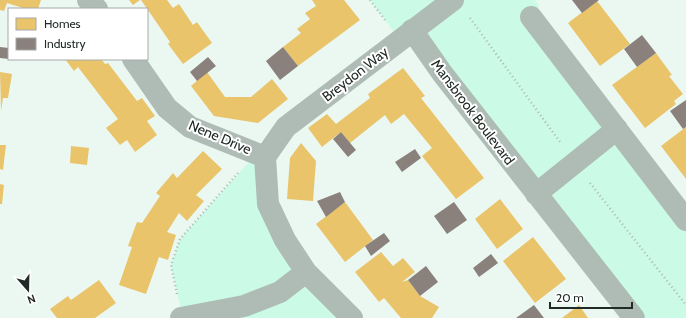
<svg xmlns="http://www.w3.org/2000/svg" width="686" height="318" viewBox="0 0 686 318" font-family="Cabin,sans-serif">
<rect width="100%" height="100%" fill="#ebf8f2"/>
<path fill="#cbfbe7" d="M370,0H535L539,6L531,18L686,220V318H634L412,30L399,39Z
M257,153L268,204L352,318H183L171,265L180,239Z"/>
<path fill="#e9c46a" d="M0,0H41L38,9H26L7,3L4,11L0,10Z
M129,0H140L133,5Z
M141,0H167L173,8L179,4L193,25L197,22L212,43L183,64L168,44L170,42Z
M312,0H344L360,20L298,66L283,47L301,33L297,29L310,19L305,13L316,6Z
M597,1L630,44L600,66L568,23Z
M656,53L672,75L669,76L683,94L674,101L676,104L645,128L612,85Z
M65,59H101L105,64L108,63L137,101L142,98L155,116L147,121L157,135L135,152L127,140L120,145L106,128L118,119L78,67L74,71Z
M403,68L425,96L421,98L484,178L456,199L422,156L432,148L404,114L391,124L385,115L350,143L341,132L322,147L308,128L327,114L336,124L370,98L368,94Z
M0,72L12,74L8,98H3L1,111Z
M207,72L225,97H251L272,79L288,99L258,123L214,116L191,86Z
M686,127V179L661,146Z
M301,143L316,161L313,201L287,199L290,158Z
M0,145H6L3,170L0,169Z
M71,146L89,148L87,165L70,163Z
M203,151L222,169L196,195L204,201L187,221L179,213L167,232L176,235L168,260L159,257L146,294L119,285L132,247L128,246L137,222L142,223L160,196L156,193L173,173L177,178Z
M0,184L4,185L2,204H0Z
M500,199L523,229L497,249L475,219Z
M345,202L373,240L345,262L316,224Z
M533,237L566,279L535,303L503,261Z
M381,252L393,266L403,258L415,272L402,282L408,280L420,296L439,307L432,318H401L384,298L379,302L355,272Z
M99,280L116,303L95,318H57L50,309L68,296L71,300Z
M579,305L588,318H562Z"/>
<path fill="#8a817c" d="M572,0H599L582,13Z
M642,35L656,53L637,67L624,49Z
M0,47L9,48V59L0,58Z
M283,47L298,66L280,80L266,61Z
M208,57L216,66L197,81L190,72Z
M686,100V127L683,129L670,111Z
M341,132L356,150L348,157L333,139Z
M415,149L421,158L402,172L395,162Z
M340,192L345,202L326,217L317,201Z
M454,202L467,220L447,234L434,216Z
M384,233L390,241L371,256L365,246Z
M491,254L498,263L479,277L473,268Z
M426,266L438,282L420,296L408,280Z
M534,305L544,318H516Z"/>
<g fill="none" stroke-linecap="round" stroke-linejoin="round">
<path stroke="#acb8b3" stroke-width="2.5" stroke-dasharray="1 3" stroke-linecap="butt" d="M370,0L385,20
M470,18L560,142
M590,183L686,305
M177,294L171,265L180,239L238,173"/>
<path stroke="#afbcb6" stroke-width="22" d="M88,0L97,9
M531,17L686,220
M412,30L442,73L634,318
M133,59L167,108L190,127L265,157
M265,157L286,127L453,0
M265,157L268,204L285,240L306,272
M536,194L617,129
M181,318L244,306L280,292L306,272L352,318"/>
</g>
<g text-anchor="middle" stroke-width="4" stroke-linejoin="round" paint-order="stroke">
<g font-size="14" fill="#202a26" stroke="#fff">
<text transform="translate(355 74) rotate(-38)" y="5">Breydon Way</text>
<text transform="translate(473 112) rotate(53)" y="5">Mansbrook Boulevard</text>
<text transform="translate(220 137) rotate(23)" y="5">Nene Drive</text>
</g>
</g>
<rect x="8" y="8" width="140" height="52" fill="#ffffff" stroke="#a6aaa8"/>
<rect x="16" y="18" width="20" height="12" fill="#e9c46a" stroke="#a6aaa8"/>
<text x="44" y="28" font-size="12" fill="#202a26">Homes</text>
<rect x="16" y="38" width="20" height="12" fill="#8a817c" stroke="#a6aaa8"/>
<text x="44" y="48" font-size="12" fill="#202a26">Industry</text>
<g transform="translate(28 290) rotate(160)" stroke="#ffffff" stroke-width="3" paint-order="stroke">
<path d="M0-3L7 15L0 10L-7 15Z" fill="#202a26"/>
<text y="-6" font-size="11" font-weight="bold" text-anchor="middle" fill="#202a26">N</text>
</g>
<path d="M550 302v6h82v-6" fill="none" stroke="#202a26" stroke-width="2"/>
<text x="556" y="302" font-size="12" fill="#202a26" stroke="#ffffff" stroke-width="3" paint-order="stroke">20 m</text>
</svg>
